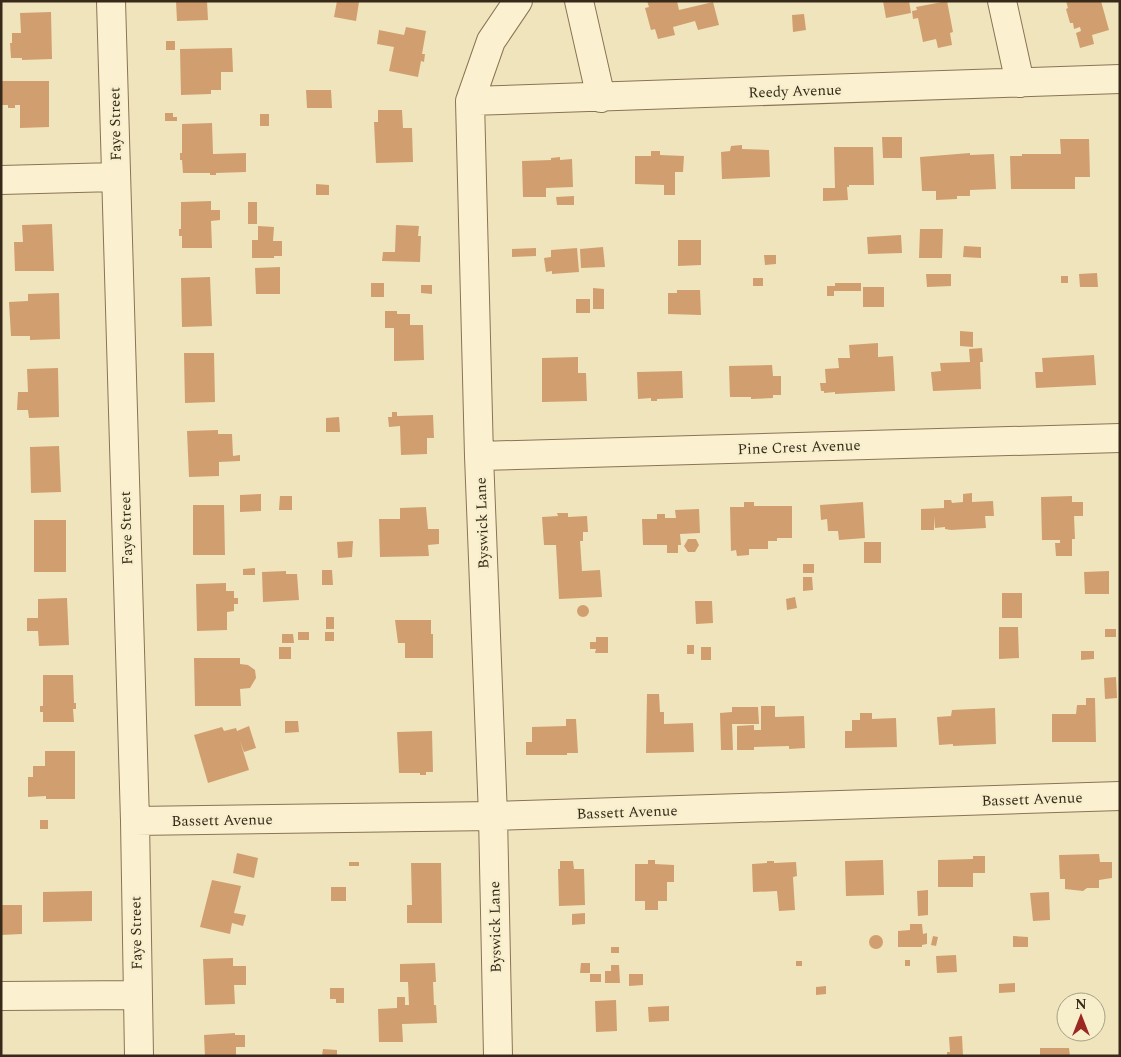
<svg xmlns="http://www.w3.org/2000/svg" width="1121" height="1057" viewBox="0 0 1121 1057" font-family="Spectral,serif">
<rect width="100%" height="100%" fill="#f0e4bc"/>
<path fill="#d19e6f" d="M176,1H207L208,20L177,21Z
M337,1L359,2L356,21L334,17Z
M647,1H677L679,10L713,2L719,25L698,30L695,21L673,27L675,35L658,39L655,29L651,30L645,8L649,7Z
M883,1H909L911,13L886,18Z
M947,1L953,32L950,33L952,45L938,48L936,39L923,42L918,18L913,19L912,11L917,10L916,7Z
M1066,1H1101L1109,30L1092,35L1094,44L1080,48L1076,33L1081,31L1080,27L1074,29L1073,23H1070L1066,9L1068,8Z
M51,12L52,59L22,60V58H11L10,43H12V33H21L20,13Z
M804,14L806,30L793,32L792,15Z
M406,27L426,31L422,54H425L424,62L421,61L418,77L389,71L394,47L377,44L379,30L404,35Z
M166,41H175V50H166Z
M232,48L233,72H221V90H211V94L181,95L180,49Z
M1,81H49V127L20,128V105H15V108H8V105H1Z
M306,90H331L332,108H307Z
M378,110H402L403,128H412L413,162L376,163L374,122H378Z
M165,113H173V117H177V121H165Z
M260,114H269V126H260Z
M212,123L213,154L246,153V172L216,173V175H210V173H183L182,160H180V153H182V124Z
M882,137H902V158H883Z
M1060,139H1089L1090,177H1075V189H1011L1010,156H1022V154H1061Z
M742,145V149L769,150L770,177L722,179L721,152L730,151L731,146Z
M834,147H873L874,185H849V187H847L848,200L823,201V188H835Z
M651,151H660V155L684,156L683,172H675V195H664V185L635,184V156H651Z
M970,153V155L994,154L996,189L970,190V196H957V199L936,200V191H922L920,157Z
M560,157V160L572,159L573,187L546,188V197H523L522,161L551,160V158Z
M316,184L329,185V195H316Z
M574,196V205H557L556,197Z
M211,201V210H220V220L211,221L212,248H182V236H179V229H181V202Z
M248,202H257V224H248Z
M52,224L54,271H15L14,242H23L22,225Z
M396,225L419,226L418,236H421L420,262L382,261L383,252H395Z
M258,226L274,227L273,241H282V256H274V258H252V240H258Z
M920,229H943L942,258H919Z
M901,235L902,253L868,254L867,237Z
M678,240H701V265L678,266Z
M964,246L981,247V258L963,257Z
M603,247L605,267L581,268L580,249Z
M536,248V256L512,257V249Z
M577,248L579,272L552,274V271L546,272L544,258L551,257V250Z
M764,255H776V264L765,265Z
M280,267V294H256L255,268Z
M1097,273L1098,287H1080L1079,274Z
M926,274H951V286L927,287Z
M1061,276H1068V283H1061Z
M210,277L212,326L182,327L181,278Z
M753,278H763V286H753Z
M371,283H384V297H371Z
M835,283H861V291H834V296H827V286H835Z
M421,285H432V294L421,293Z
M863,287H884V307H863Z
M593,288L604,289V309H593Z
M677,290H700L701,315L668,314V293H677Z
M59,293L60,339L30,340V336H11L9,302L28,301V294Z
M576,299H590V313H576Z
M385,311H397V314H410V325H423L424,360L394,361V328H385Z
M960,331L973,332V347L960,346Z
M878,343V357L893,356L895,391L835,394V392L824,393V391H821L820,383H826L825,369L839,368L838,358H850L849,345Z
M982,348L983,362H980L981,389L933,391L931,372L941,371L940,363L970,362L969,349Z
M184,353H214L215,402L185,403Z
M1094,355L1096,385L1036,388L1035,372H1043L1042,358Z
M578,357V373H586L587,401L542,402V358Z
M772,365L773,376H781V395H773V398L751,399V397H730L729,366Z
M58,368L59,417L29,418L28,410H17L18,392H28L27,369Z
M682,371L683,398L657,399V401H651V398L638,399L637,372Z
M392,412H397V416L433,415L434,438H427V454L401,455L400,426L389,427L388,417H392Z
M339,417L340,432H326V418Z
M218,430V434H232L233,456L240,455V461L219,462V476L189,477L187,431Z
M59,446L61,492L31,493L30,447Z
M972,493V502L993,501L994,516H985L986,528L951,530L945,529V527L935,528L934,516V530H921V509L944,508V500H951L952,503L963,502V494Z
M261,494V511L240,512V495Z
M280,496H292V510H279Z
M1072,496V502H1083V516H1074L1075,539H1072V556H1056L1055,543H1060V540H1042L1041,497Z
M744,502H754V506H792V538H777V541H768V549H749V555L737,556L736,550L731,551L730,507H744Z
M863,502L865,538L839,540L838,531H828L827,519L821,520L820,505Z
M193,505H224L225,555H193Z
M426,507L428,529H439V544L428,545L429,556L380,557L379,519H400V508Z
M699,509L700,533L680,534L681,545H678V553H667V545H643L642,519H657V514H665V518H676L675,510Z
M557,513H568V517L587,516L588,532H583V541H580L582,571L600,570L602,597L559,599L556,545H544L542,517L558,516Z
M34,520H66V572H34Z
M688,539H696L699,545L695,552H688L684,546Z
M353,541L352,557L338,558L337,542Z
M864,542H881V563H864Z
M803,564H814V573H803Z
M255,568V575H243V569Z
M322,570H332L333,585H322Z
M286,571V574H297L299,600L263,602L262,572Z
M1109,571V594H1085L1084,572Z
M803,577H812L813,590L803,591Z
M226,583V591H234V598H238V604H234V611L227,612V630L197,631L196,584Z
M1002,593H1022V618H1002Z
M795,597L797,608L787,610L786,599Z
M67,598L69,645L39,646L38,631H27V618H38V599Z
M695,601H712L713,623L696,624Z
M577 611a6 6 0 1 1 12 0a6 6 0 1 1-12 0Z
M326,617H334V629H326Z
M395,620H431V634H433V658H405V643H398Z
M999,627H1018L1019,658L999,659Z
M1105,629H1116V637H1105Z
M298,632H309V640H298Z
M325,632H334V641H325Z
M282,634H293L294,643H282Z
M596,637H608V653H595L596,649H590V642H596Z
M687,645H694V654H687Z
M279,647H291V659H279Z
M701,647H711V660H701Z
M1081,651H1094V659L1081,660Z
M194,658H240V664L248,665L255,670L256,678L250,688L240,689L241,706H195Z
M43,675H73L74,703H76V709H73L74,722H43V712H40V706H43Z
M1116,677L1117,698L1105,699L1104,678Z
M647,694H659L660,712H664V724L693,723L694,752L646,753Z
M1086,698H1095L1096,742H1052V714H1076L1077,705H1086Z
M761,706H775V717L804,716L805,748L789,749V746L754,747V750H737V726L754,725V730H761Z
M732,707H758L759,724H732L733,750H721L720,713L732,712Z
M995,708L996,744L953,746V744L939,745L937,717L951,716L952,710Z
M860,713H872V719L896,718L897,747L845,748V731H852V720H860Z
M566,719H576L578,753H567V755H526V742H532V727L566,726Z
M285,721H298L299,732L285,733Z
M249,726L256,748L244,752L240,741L249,770L208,783L194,735L222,727L224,731L236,728L237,731Z
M432,731L433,772H426V775H420V773H399L397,732Z
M45,751H75V799H46V796L28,797V777H33V766H45Z
M40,820H48V829H40Z
M237,853L258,858L254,878L233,873Z
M1099,854L1100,862H1112V878L1099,880V888H1087L1083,891L1065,889V879H1060L1059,855Z
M973,856H985V873H973V887H938V860L973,859Z
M648,860H655V864L674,865V882H667V901H658V910H645V901H635V864H648Z
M883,860L884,895L846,896L845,861Z
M560,861H573L574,869H584L585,905L559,906L558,869H560Z
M767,861H774V863L796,862L797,876L793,877L795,910L779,911L777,891L753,892L752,864L767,863Z
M349,862H359V866H349Z
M411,863H441L442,923H407V905H412Z
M212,880L241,886L234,913L246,915L243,926L232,923L230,934L200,927Z
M331,887H346V901H331Z
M928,890V915L918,916L917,891Z
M92,891V921L43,922V892Z
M1049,892L1050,920L1033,921L1030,893Z
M1,905H22V934L1,935Z
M585,913V924L572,925V914Z
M910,924H922L923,934L927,933V944L922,945V947H898V931L910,930Z
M869 942a7 7 0 1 1 14 0a7 7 0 1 1-14 0Z
M933,936L938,937L936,946L931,945Z
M1013,936L1028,937V947H1013Z
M611,947H619V953H611Z
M956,955L957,972L937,973L936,956Z
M233,958V966H246V985H234L235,1004L205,1005L203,959Z
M905,960H910V966H905Z
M796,961H802V966H796Z
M435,963L436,982H433L434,1005H436L437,1023L402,1024L403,1042H379L378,1009L397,1008V997H405V1005H409L408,982H400V964Z
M581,963H590V973H580Z
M611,965H619L620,983H605V971H611Z
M590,974H601V982H590Z
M629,974H643V985L629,986Z
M1015,983V992L999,993V984Z
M826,986V994L816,995V987Z
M330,988H344V1003H336V999H330Z
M616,1000L617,1031L596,1032L595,1001Z
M669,1006V1021L649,1022L648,1007Z
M235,1033V1035H245V1047H236V1056H205L204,1035Z
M962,1036L963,1056H947V1052H950L949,1037Z
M1040,1048H1069L1070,1056H1040Z
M323,1049L337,1050V1056H322Z"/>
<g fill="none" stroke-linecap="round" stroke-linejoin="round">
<defs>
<path id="minor" d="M111,1L135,821L139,1056
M579,1L601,98
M1002,1L1020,83
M470,101L1120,79
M1,180L116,177
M479,456L1120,438
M135,821L493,816L1120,796
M1,996L137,995
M498,1056L493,816L479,456L470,101L491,41L518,1"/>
</defs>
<use href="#minor" stroke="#897455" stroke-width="30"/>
<use href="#minor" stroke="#fbf1d0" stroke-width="28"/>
</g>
<g text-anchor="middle" stroke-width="4.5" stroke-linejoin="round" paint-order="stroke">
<g font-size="15" fill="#372a1b" stroke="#f7eecc">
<text transform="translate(795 91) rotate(-2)" y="5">Reedy Avenue</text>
<text transform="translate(115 124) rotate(-91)" y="5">Faye Street</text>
<text transform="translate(799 447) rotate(-2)" y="5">Pine Crest Avenue</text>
<text transform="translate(482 523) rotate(-92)" y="5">Byswick Lane</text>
<text transform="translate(126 528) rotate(-92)" y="5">Faye Street</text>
<text transform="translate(1032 799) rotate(-2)" y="5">Bassett Avenue</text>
<text transform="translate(627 812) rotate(-2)" y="5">Bassett Avenue</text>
<text transform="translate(222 820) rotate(-1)" y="5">Bassett Avenue</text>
<text transform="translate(495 927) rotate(-91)" y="5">Byswick Lane</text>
<text transform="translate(136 933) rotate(-91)" y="5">Faye Street</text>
</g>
</g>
<rect width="1121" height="1057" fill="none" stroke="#372a1b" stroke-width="5"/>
<g transform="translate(1081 1017)"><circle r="24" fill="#f7eecc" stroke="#aaa085"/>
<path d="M0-4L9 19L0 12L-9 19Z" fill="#9b2821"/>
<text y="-8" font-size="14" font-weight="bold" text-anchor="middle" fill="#372a1b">N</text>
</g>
</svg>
